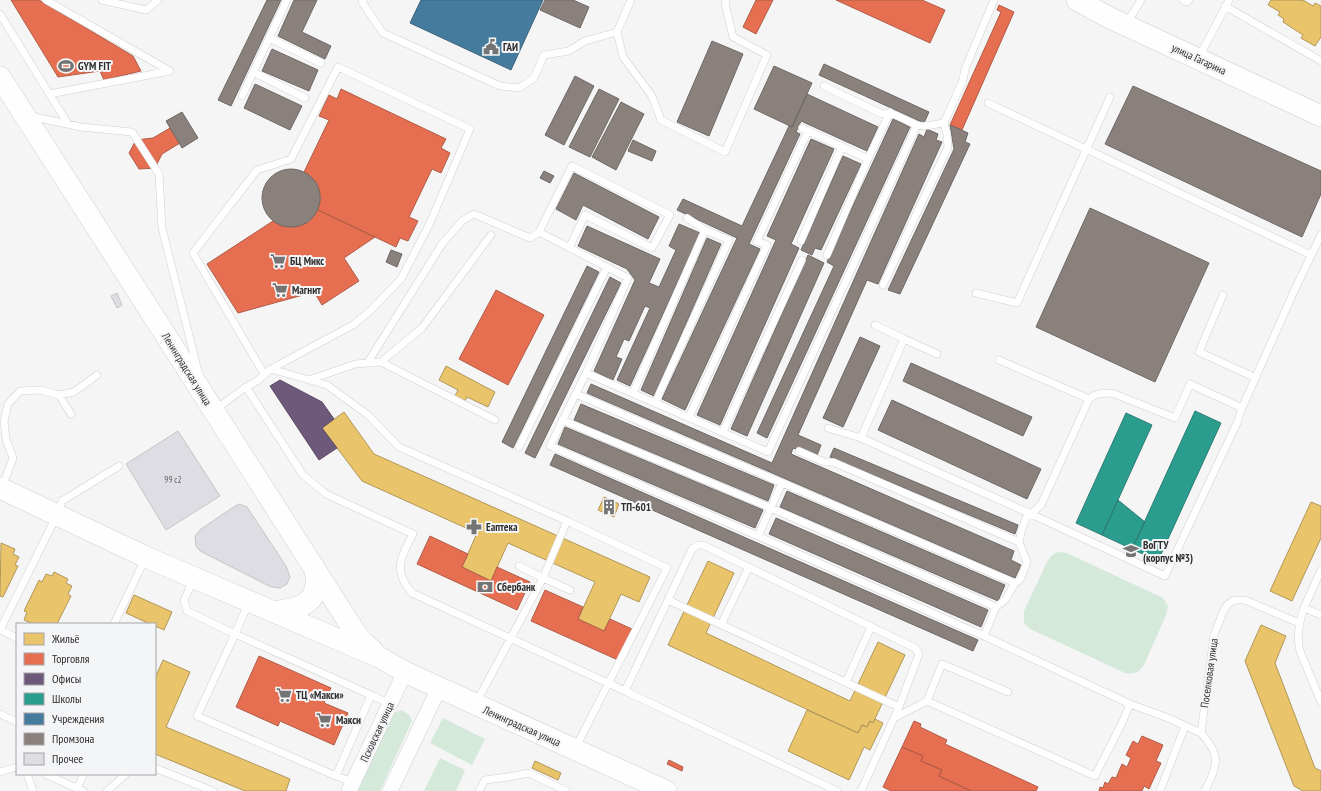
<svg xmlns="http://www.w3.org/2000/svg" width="1321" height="791" viewBox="0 0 1321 791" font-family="'PT Sans Narrow',sans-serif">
<rect width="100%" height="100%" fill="#f5f5f6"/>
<path fill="#d5e9da" d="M1057,552L1067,553L1163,598L1168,606L1166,615L1145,663C1140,672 1134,675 1125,673L1030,629L1024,623V611L1046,564L1051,556Z
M402,710L410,716L412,721L380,791H354L392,713Z
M443,718L485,739L472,765L430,743Z
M440,758L465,770L456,791H424Z"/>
<path fill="#e9c46a" stroke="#b19758" d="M1271,0H1299L1301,1L1303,0L1313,6L1315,3L1321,6V37L1315,46L1301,38L1303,35L1283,22L1284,19L1278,15L1280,12L1268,5Z
M446,366L495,392L488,407L467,397L465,401L455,396L458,390L439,380Z
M344,412L374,454L650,577L639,602L621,594L604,631L578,619L595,582L508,543L491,581L462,567L477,533L362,481L322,428Z
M604,497L619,504L614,517L598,510Z
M1311,502L1321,506V538L1292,601L1270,591Z
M1,543L15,549L13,554L19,557L15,565L18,566L3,597L0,596Z
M708,561L734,573L706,633L850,701L878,642L905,655L873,723L870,721L867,727L862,725L858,733L668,645Z
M54,572L68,579L66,583L72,586L68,594L71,596L57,624H30L31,623L24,620L27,612L24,611L39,580L42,582L46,574L52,576Z
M134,595L172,612L164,630L155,626V624H150L126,613Z
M1261,625L1286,636L1275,663L1315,768L1321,771V791H1303L1294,786L1245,661Z
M163,660L190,672L166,727L290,779L286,791H245L155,754V678Z
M807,710L858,733L862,725L867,727L870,721L873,723L875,719L883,723L870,750L864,747L849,780L788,751Z
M535,761L561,773L558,780L532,768Z"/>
<path fill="#e76f51" stroke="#b05c47" d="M11,0H39L133,56L141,71L104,80L100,71L58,77Z
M756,0H773L756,34L743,27Z
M836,0H922L945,10L930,43Z
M999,5L1014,12L962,130L950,125L1001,12L997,10Z
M341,89L446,139L441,148L450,153L441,173L432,169L409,217L418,221L408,241L400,238L396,247L318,210L321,198L318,185L314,180L304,172L329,120L319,116L329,95L337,99Z
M170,128L180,143L162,154L155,168L139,169L129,153L136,140L153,138Z
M318,210L375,237L344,258L359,281L322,305L314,292L238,313L207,264L273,221L281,226L295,227L309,222Z
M496,290L544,315L508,385L459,359Z
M430,536L468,554L462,567L491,581L497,567L530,582L517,610L417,564Z
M545,590L583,607L578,619L604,631L610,619L632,629L618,660L531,621Z
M259,656L331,688L324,703L348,713L334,745L280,721L278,726L236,707Z
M914,721L921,724L920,727L947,740L945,744L1038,787L1036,791H971L939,776L942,770L921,761L923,756L902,747Z
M1142,736L1163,745L1156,761L1161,763L1149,789L1144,786L1142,791H1099L1100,787L1103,788L1105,782L1108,784L1112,777L1116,778L1122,764L1127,767L1131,758L1126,755L1133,741L1138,744Z
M902,747L923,756L921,761L942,770L939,776L971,791H891L883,787Z
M669,760L683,767L682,771L667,764Z"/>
<path fill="#6d597a" stroke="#5a4c64" d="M280,380L322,402L334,419L322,428L337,448L319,460L270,386Z"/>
<path fill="#2a9d8f" stroke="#2b7c72" d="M1195,411L1221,423L1158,561L1132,549Z
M1126,413L1152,425L1102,535L1076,523Z
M1118,500L1145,522L1132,549L1102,535Z"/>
<path fill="#457b9d" stroke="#3e647c" d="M421,0H543L511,70L410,23Z"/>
<path fill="#8a817c" stroke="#6e6865" d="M267,0H281L231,106L218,100Z
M294,0H317L302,32L331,46L325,59L278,36Z
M545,0H573L589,7L580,28L540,10Z
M712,41L743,54L709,136L677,122Z
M272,49L318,70L309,91L262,71Z
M824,64L929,112L924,123L819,75Z
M774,66L812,83L792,127L754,109Z
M575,76L594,86L564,145L545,135Z
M255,84L302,106L290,130L244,108Z
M1133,86L1321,171V194L1302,237L1105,144Z
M599,89L619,99L590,157L569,147Z
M807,94L878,127L867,151L801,121L796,132L800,134L749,244L760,249L685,410L662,399L737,238L677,210L683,199L742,226L789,126L792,127Z
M621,102L644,114L616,170L592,157Z
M182,112L198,138L182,148L166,121Z
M893,119L910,127L767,438L757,433L834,266L827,262Z
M950,125L968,133L965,142L970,144L900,294L888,290L954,149Z
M927,129L938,134L936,140L942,142L878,284L867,280L798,435L821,445L816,458L793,448L791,454L1014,551L1011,560L1021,565L1015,578L587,393L591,384L772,463L919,134L924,137Z
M811,139L834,149L791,244L799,248L720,425L697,415L776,240L767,236Z
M633,140L656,151L652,161L628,151Z
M843,156L861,164L821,250L815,248L812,255L801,250Z
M262 198a29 29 0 1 1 58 0a29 29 0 1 1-58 0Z
M544,171L554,176L550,183L540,178Z
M574,173L659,217L648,239L583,205L576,220L556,209Z
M1090,208L1209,263L1155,382L1036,327Z
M679,224L700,233L630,386L617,380L650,308L645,306L629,341L624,339L616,357L622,359L613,380L594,371L635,280L627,269L578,246L587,226L660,259L649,283L659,287L676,250L669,246Z
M707,238L721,244L654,396L641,390Z
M391,250L402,254L397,267L386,262Z
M808,255L824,263L747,436L731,429Z
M587,266L599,272L513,448L502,442Z
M610,277L621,283L535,458L525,453Z
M860,337L880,346L843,427L823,418Z
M911,363L1032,417L1023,436L903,381Z
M892,400L1041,469L1027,499L878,430Z
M581,404L774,485L768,501L574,420Z
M565,427L763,510L755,528L558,444Z
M834,448L1018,525L1015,534L830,457Z
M555,454L978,640L973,651L550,465Z
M787,491L1005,585L998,601L780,507Z
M776,518L988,610L981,627L769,534Z"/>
<path fill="#dedde3" stroke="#c6c6c7" d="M117,293L122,305L117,308L111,296Z
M178,431L220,496L166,530L126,464Z
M239,504L247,507L286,566L290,577L287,584L280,588L271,587L200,551L196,546L195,536L201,529L232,508Z"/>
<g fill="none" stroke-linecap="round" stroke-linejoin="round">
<defs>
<path id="lane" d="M46,0L170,71L49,94
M102,0L146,10L158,0
M363,0L362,2L383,33L500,86L519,88L534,78L544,55L569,51L585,41L617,32
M631,0L617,32L623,57L652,96L661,120L725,152L767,55L733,37L725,3L726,0
M1183,0L1187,2L1189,0
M1225,6L1321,61
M0,14L68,124
M1127,23L1141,0
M269,38L321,63
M1199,57L1229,0
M253,72L305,98
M824,86L882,114C896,111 904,121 917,125C925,128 935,124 944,123L963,80L965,69L994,0
M242,96L287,0
M988,103L1311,255
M30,116L81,127L132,132L159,174L162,228L198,371
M802,128L868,159
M539,232L628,278L586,373L550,446L758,536L984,636L1130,704
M801,241L842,146
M827,255L868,159L890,112
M883,285L948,147L947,134L944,123
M976,293L1017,303L1110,97
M1223,295L1199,352L1256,378
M875,325L904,339
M937,354L904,339L861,438L1031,514L1165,576L1237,423L1242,408L1295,289L1321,235
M999,360L1089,399
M368,362L442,244L462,221L474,214L530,238L539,232L572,166L670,215L652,248L585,215L569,248
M381,362L495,420
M271,369L327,385L368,415L399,447L567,521L543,578L519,566
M586,373L768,452L917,125
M309,380L355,364L381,362L422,328L491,235
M246,387L257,381L271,369L336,334L353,325L370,311L401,279L430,223L470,129L338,67L291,159L257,170L193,253L264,374
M633,393L705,230
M576,394L1015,583
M59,395L71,414
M655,403L729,240L705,230L687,218
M216,409L246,387L303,475L326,494L413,534C401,558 392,569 412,593L625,691L692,549L698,545H703L915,648L919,654L899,707L861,791
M689,417L767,245L757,241L808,131
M562,420L771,508L996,607
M828,428L861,438
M723,432L802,260
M519,447L607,267
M799,451L824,462H833L1019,542
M2,487L13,458L6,439L4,421L8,404L20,391L40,390L59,395L74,392L97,375
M567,521L667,568L576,747
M758,536L782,483
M1321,570L1304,608L1321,615
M194,579L184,600L187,611L235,634L197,716L336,776
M668,600L899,707
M248,604L235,634L371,695L336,776L353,782
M1304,608C1299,622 1296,636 1300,651L1321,702
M114,624L145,559
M721,625L749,567
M0,630L57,515L62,501L119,466
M0,630L17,638
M984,636L996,607L1005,600L1015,583L1020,580L1027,562L1019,542L1022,529L1026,518L1041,505L1089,399C1096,393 1102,393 1112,393L1175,418L1190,384L1242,408
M846,682L871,627
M625,691L837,791
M371,695L390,704
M927,701L1095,776L1122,723L1130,704L1168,718L1201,733
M476,703L543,578L570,590
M0,714L17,722
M894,718L927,701L942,664L1008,692
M155,768L213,791
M0,772L17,767
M27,774L33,791
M45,774L83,791
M77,788L84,774
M107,791L126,774
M479,791L485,780L508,777L529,773L566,791
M1160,791L1185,726
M1205,791C1217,765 1222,756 1201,733L1214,635L1223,612L1227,605L1234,600H1245L1299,623"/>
<path id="street" d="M349,791L405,672
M390,791L439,688"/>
<path id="secondary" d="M1077,0L1108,17L1321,116
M0,77C118,261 236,444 353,629L362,641L373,651
M0,488L146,557L379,657L405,672L666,791
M273,612C293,609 315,608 316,583C317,578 315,572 314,567"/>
</defs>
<use href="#lane" stroke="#d0d0d1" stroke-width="8"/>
<use href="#street" stroke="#d0d0d1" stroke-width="16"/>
<use href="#secondary" stroke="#d0d0d1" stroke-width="22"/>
<use href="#lane" stroke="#fefefe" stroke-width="7"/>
<use href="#street" stroke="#fefefe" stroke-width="15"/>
<use href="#secondary" stroke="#fefefe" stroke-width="21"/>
</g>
<defs>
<symbol id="civic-bare" viewBox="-9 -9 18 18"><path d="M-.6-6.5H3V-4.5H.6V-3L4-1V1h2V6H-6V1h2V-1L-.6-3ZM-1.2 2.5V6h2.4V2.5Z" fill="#747475" stroke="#f4f5f7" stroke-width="2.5" paint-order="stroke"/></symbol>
<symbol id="stadium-bare" viewBox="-9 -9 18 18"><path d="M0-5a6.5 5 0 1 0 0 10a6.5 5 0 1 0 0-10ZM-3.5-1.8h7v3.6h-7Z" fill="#747475" stroke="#f4f5f7" stroke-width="2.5" paint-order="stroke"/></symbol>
<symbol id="supermarket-bare" viewBox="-9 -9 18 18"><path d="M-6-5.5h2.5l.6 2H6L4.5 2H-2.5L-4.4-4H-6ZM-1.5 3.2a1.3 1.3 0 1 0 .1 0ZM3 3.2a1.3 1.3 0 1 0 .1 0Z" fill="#747475" stroke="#f4f5f7" stroke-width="2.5" paint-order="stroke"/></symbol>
<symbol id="building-bare" viewBox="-9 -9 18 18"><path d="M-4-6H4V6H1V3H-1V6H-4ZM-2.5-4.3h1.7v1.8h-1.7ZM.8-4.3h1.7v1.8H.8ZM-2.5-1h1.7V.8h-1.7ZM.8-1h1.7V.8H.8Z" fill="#747475" stroke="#f4f5f7" stroke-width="2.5" paint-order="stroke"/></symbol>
<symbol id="pharmacy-bare" viewBox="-9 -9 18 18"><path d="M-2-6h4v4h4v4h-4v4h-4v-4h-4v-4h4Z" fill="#747475" stroke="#f4f5f7" stroke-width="2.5" paint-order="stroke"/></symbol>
<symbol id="university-bare" viewBox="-9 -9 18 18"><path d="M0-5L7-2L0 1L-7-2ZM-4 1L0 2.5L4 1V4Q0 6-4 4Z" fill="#747475" stroke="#f4f5f7" stroke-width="2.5" paint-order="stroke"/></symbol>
<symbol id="bank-bare" viewBox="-9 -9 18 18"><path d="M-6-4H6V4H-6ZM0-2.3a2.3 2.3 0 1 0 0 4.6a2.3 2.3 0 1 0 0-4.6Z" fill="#747475" stroke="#f4f5f7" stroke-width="2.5" paint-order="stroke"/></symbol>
</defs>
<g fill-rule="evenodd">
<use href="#civic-bare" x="480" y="36" width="22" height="22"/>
<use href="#stadium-bare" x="55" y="55" width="22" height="22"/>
<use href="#supermarket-bare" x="267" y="250" width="22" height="22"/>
<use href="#supermarket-bare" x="269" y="279" width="22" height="22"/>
<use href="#building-bare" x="598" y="496" width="22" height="22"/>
<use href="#pharmacy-bare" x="463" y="516" width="22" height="22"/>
<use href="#university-bare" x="1120" y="540" width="22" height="22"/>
<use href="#bank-bare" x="474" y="576" width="22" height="22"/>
<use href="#supermarket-bare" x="273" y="684" width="22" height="22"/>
<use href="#supermarket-bare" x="313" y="709" width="22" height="22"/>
</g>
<g text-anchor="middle" stroke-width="4" stroke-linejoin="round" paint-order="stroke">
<g font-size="9" fill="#5d5c5f">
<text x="173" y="483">99 с2</text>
</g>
<g font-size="11" font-weight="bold" fill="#2e2e2f" stroke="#f4f5f7" text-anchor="start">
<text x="503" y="51">ГАИ</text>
<text x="78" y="70">GYM FIT</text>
<text x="290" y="265">БЦ Микс</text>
<text x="292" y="294">Магнит</text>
<text x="621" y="511">ТП-601</text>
<text x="486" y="531">Еаптека</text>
<text x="1143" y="549">ВоГТУ<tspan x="1143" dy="13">(корпус №3)</tspan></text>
<text x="497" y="591">Сбербанк</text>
<text x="296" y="699">ТЦ «Макси»</text>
<text x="336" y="724">Макси</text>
</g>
<g font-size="11" fill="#2e2e2f" stroke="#f4f5f7">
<text transform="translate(1199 59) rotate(25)" y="4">улица Гагарина</text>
<text transform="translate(187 369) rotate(58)" y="4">Ленинградская улица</text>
<text transform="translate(1209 673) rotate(-82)" y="4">Поселковая улица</text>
<text transform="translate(522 726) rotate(24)" y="4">Ленинградская улица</text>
<text transform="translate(377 732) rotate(-65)" y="4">Псковская улица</text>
</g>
</g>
<rect x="16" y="623" width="140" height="152" fill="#f4f5f7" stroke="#a5a5a7"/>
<rect x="24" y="633" width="20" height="12" fill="#e9c46a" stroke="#a5a5a7"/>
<text x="52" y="643" font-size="12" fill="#2e2e2f">Жильё</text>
<rect x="24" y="653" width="20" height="12" fill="#e76f51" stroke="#a5a5a7"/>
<text x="52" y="663" font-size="12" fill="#2e2e2f">Торговля</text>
<rect x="24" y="673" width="20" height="12" fill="#6d597a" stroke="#a5a5a7"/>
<text x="52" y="683" font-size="12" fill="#2e2e2f">Офисы</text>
<rect x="24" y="693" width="20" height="12" fill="#2a9d8f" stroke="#a5a5a7"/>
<text x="52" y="703" font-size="12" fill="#2e2e2f">Школы</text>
<rect x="24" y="713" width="20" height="12" fill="#457b9d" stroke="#a5a5a7"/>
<text x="52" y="723" font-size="12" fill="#2e2e2f">Учреждения</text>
<rect x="24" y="733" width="20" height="12" fill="#8a817c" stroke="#a5a5a7"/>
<text x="52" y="743" font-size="12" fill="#2e2e2f">Промзона</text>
<rect x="24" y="753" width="20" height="12" fill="#dedde3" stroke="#a5a5a7"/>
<text x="52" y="763" font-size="12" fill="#2e2e2f">Прочее</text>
</svg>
